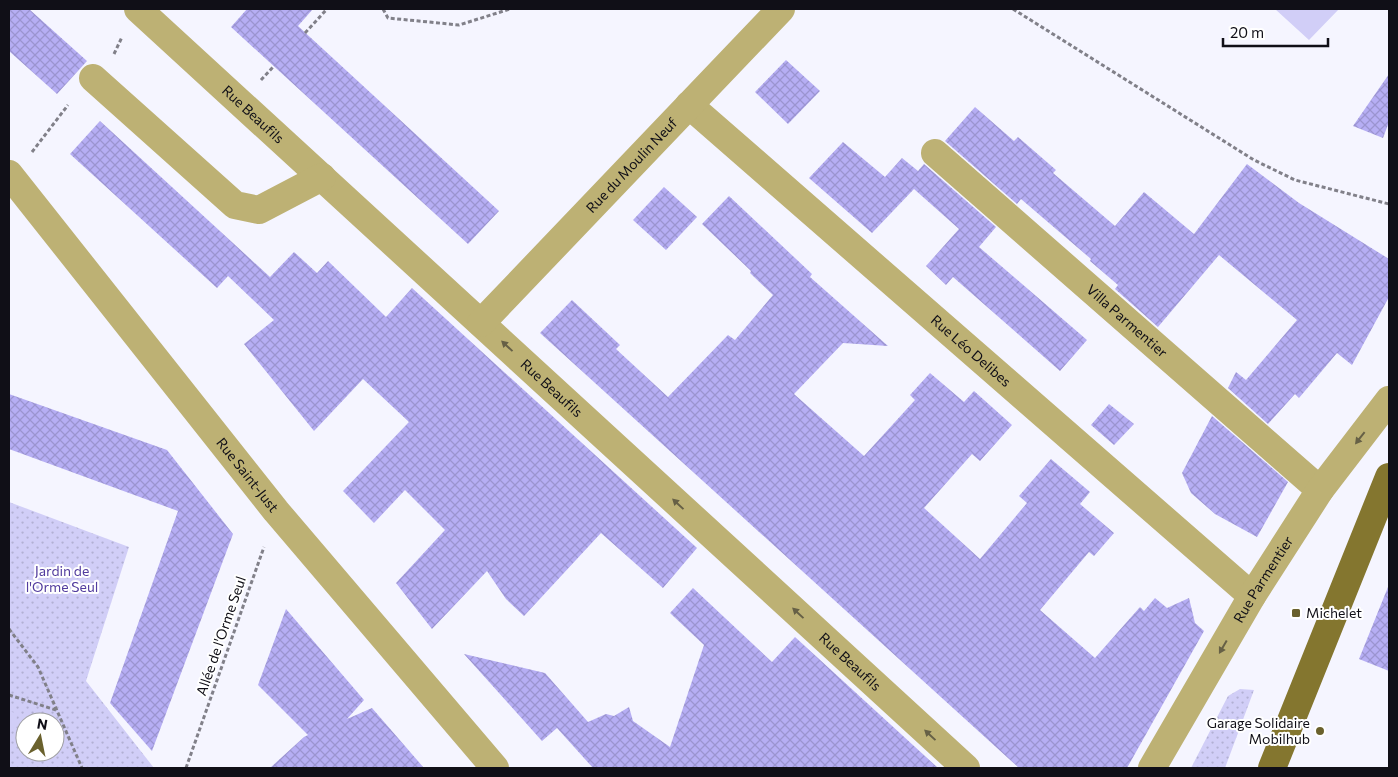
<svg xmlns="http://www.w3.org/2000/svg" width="1398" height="777" viewBox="0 0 1398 777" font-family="Commissioner,sans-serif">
<defs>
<pattern id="park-dots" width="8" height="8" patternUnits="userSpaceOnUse" patternTransform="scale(1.25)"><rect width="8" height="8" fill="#d1cef7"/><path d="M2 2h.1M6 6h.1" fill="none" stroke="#b2b0d3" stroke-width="1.8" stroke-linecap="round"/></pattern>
<pattern id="building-cross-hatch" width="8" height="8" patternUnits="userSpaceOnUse" patternTransform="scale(1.25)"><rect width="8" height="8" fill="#b6aef4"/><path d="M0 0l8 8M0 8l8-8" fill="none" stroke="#9b94d0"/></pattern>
</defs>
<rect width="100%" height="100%" fill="#f5f5ff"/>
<path fill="url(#park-dots)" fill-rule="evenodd" d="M9,502L129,547L86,681L154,768H9ZM25,722H55V752H25Z
M1240,689L1254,690L1225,768H1191L1228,696Z"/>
<path fill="#d1cef7" d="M1275,9H1339L1309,40Z
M9,711L18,714L9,738Z"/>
<path fill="url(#building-cross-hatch)" d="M9,9H29L87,61L57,94L9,51Z
M247,9H313L298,26L499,211L468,244L231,27Z
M786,60L820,91L788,124L755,92Z
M1389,74V122L1383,138L1353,126Z
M975,107L1014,141L1018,137L1056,170L1053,173L1115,226L1144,192L1194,234L1247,164L1299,203L1389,259V297L1352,365L1337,353L1299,398L1295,394L1268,424L1228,388L1236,372L1246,380L1297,320L1219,255L1158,327L1115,289L1118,285L1090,261L1091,259L1021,199L1017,204L945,141Z
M100,121L270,277L294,252L317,273L328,261L386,317L412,288L697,548L663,588L601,533L524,616L506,599L487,571L432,629L396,583L445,530L405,490L374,523L343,491L409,422L363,379L314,431L244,344L274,320L228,276L217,288L70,154Z
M843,142L885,177L902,158L918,171L924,164L996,227L979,247L1087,340L1060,371L953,277L946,285L926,266L959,229L914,189L872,233L809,178Z
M664,187L697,217L666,250L633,220Z
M729,196L812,274L810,277L888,346L843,343L794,394L864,456L915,400L910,395L930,373L964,402L974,391L1012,425L980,461L972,454L924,508L980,559L1027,503L1019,496L1051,459L1090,492L1080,504L1114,533L1094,556L1089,552L1040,610L1095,658L1140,607L1144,611L1155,598L1167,608L1189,598L1195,623L1204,631L1127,768H1019L540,333L572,300L620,345L616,349L668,397L728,335L735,340L773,295L750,273L751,271L702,224Z
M9,394L167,450L233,534L152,751L110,703L178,511L9,449Z
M1109,404L1134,424L1114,445L1091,425Z
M1212,416L1288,482L1257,537L1215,514L1191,493L1182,473Z
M1388,587L1389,588V671L1359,659Z
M693,588L772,662L795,637L938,768H593L557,728L542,741L464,654L545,673L588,722L606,714L614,716L629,707L633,721L670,747L704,645L670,613Z
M286,609L364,700L347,719L372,708L424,768H270L304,737L308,735L258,685Z"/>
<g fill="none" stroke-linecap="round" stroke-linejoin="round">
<path stroke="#818089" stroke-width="3" stroke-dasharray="4 2.5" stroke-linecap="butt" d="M383,9L388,18L459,25L510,9
M1013,9L1254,160L1295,180L1389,204
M305,33L327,9
M114,54L122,37
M261,80L274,66
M32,152L68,105
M9,629L38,667L82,768
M9,695L56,710
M186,768L264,547"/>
<g stroke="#bdb174" stroke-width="28">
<path id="s1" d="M138,9L966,768"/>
<path d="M93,78L235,205L259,210L322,177"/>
<path id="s2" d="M689,105L1252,596"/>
<path id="s3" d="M935,153L1320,490"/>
<path id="s4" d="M9,174L276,511L495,768"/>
<path id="s5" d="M481,323L781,9"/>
<path id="s6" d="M1152,768L1252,596L1320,490L1389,400"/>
</g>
<path stroke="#84762f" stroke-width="28" d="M1272,768L1389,477"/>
</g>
<defs><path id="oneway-solid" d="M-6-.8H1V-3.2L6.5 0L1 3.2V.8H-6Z" transform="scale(1.25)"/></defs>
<g fill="#666046">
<use href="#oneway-solid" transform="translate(507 346) rotate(-137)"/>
<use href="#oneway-solid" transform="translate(1360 438) rotate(128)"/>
<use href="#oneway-solid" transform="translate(678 504) rotate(-137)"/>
<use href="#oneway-solid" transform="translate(798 613) rotate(-137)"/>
<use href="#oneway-solid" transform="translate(1223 647) rotate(120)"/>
<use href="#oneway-solid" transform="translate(930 735) rotate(-137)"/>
</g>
<g fill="#6a612d" stroke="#fff" stroke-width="2">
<rect x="1291" y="608" width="10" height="10" rx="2.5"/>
<circle cx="1320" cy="731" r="5"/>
</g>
<g text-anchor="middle" stroke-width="4" stroke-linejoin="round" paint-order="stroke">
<g font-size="14" fill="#100f17" stroke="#fff">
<text dy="5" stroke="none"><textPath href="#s1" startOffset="156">Rue Beaufils</textPath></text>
<text dy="5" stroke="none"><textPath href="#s5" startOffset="218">Rue du Moulin Neuf</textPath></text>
<text dy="5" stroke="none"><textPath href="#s3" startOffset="255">Villa Parmentier</textPath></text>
<text dy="5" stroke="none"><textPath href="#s2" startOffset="374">Rue Léo Delibes</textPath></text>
<text dy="5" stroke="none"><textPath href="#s1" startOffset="561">Rue Beaufils</textPath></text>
<text dy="5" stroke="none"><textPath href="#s4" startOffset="384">Rue Saint-Just</textPath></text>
<text dy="5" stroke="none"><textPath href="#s6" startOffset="219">Rue Parmentier</textPath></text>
<text transform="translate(221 636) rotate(-71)" y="5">Allée de l'Orme Seul</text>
<text dy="5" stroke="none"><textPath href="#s1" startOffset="966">Rue Beaufils</textPath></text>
</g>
<g font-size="14" fill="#523c9e" stroke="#fff">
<text x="62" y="576">Jardin de<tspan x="62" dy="16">l'Orme Seul</tspan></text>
</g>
<g font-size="14" fill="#100f17" stroke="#fff" text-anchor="start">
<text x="1306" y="618">Michelet</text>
<text x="1310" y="728" text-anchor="end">Garage Solidaire<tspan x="1310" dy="16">Mobilhub</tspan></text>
</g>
</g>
<rect width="1398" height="777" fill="none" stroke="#100f17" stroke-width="20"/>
<g transform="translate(40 737) rotate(10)"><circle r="24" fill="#ffffff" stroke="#9f9fa2"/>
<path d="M0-4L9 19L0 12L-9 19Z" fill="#6a612d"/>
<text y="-8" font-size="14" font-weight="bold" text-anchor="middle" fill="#100f17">N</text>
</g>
<path d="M1223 38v8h105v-8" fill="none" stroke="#100f17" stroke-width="2.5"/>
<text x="1230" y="38" font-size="15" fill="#100f17" stroke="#ffffff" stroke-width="4" paint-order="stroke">20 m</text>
</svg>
